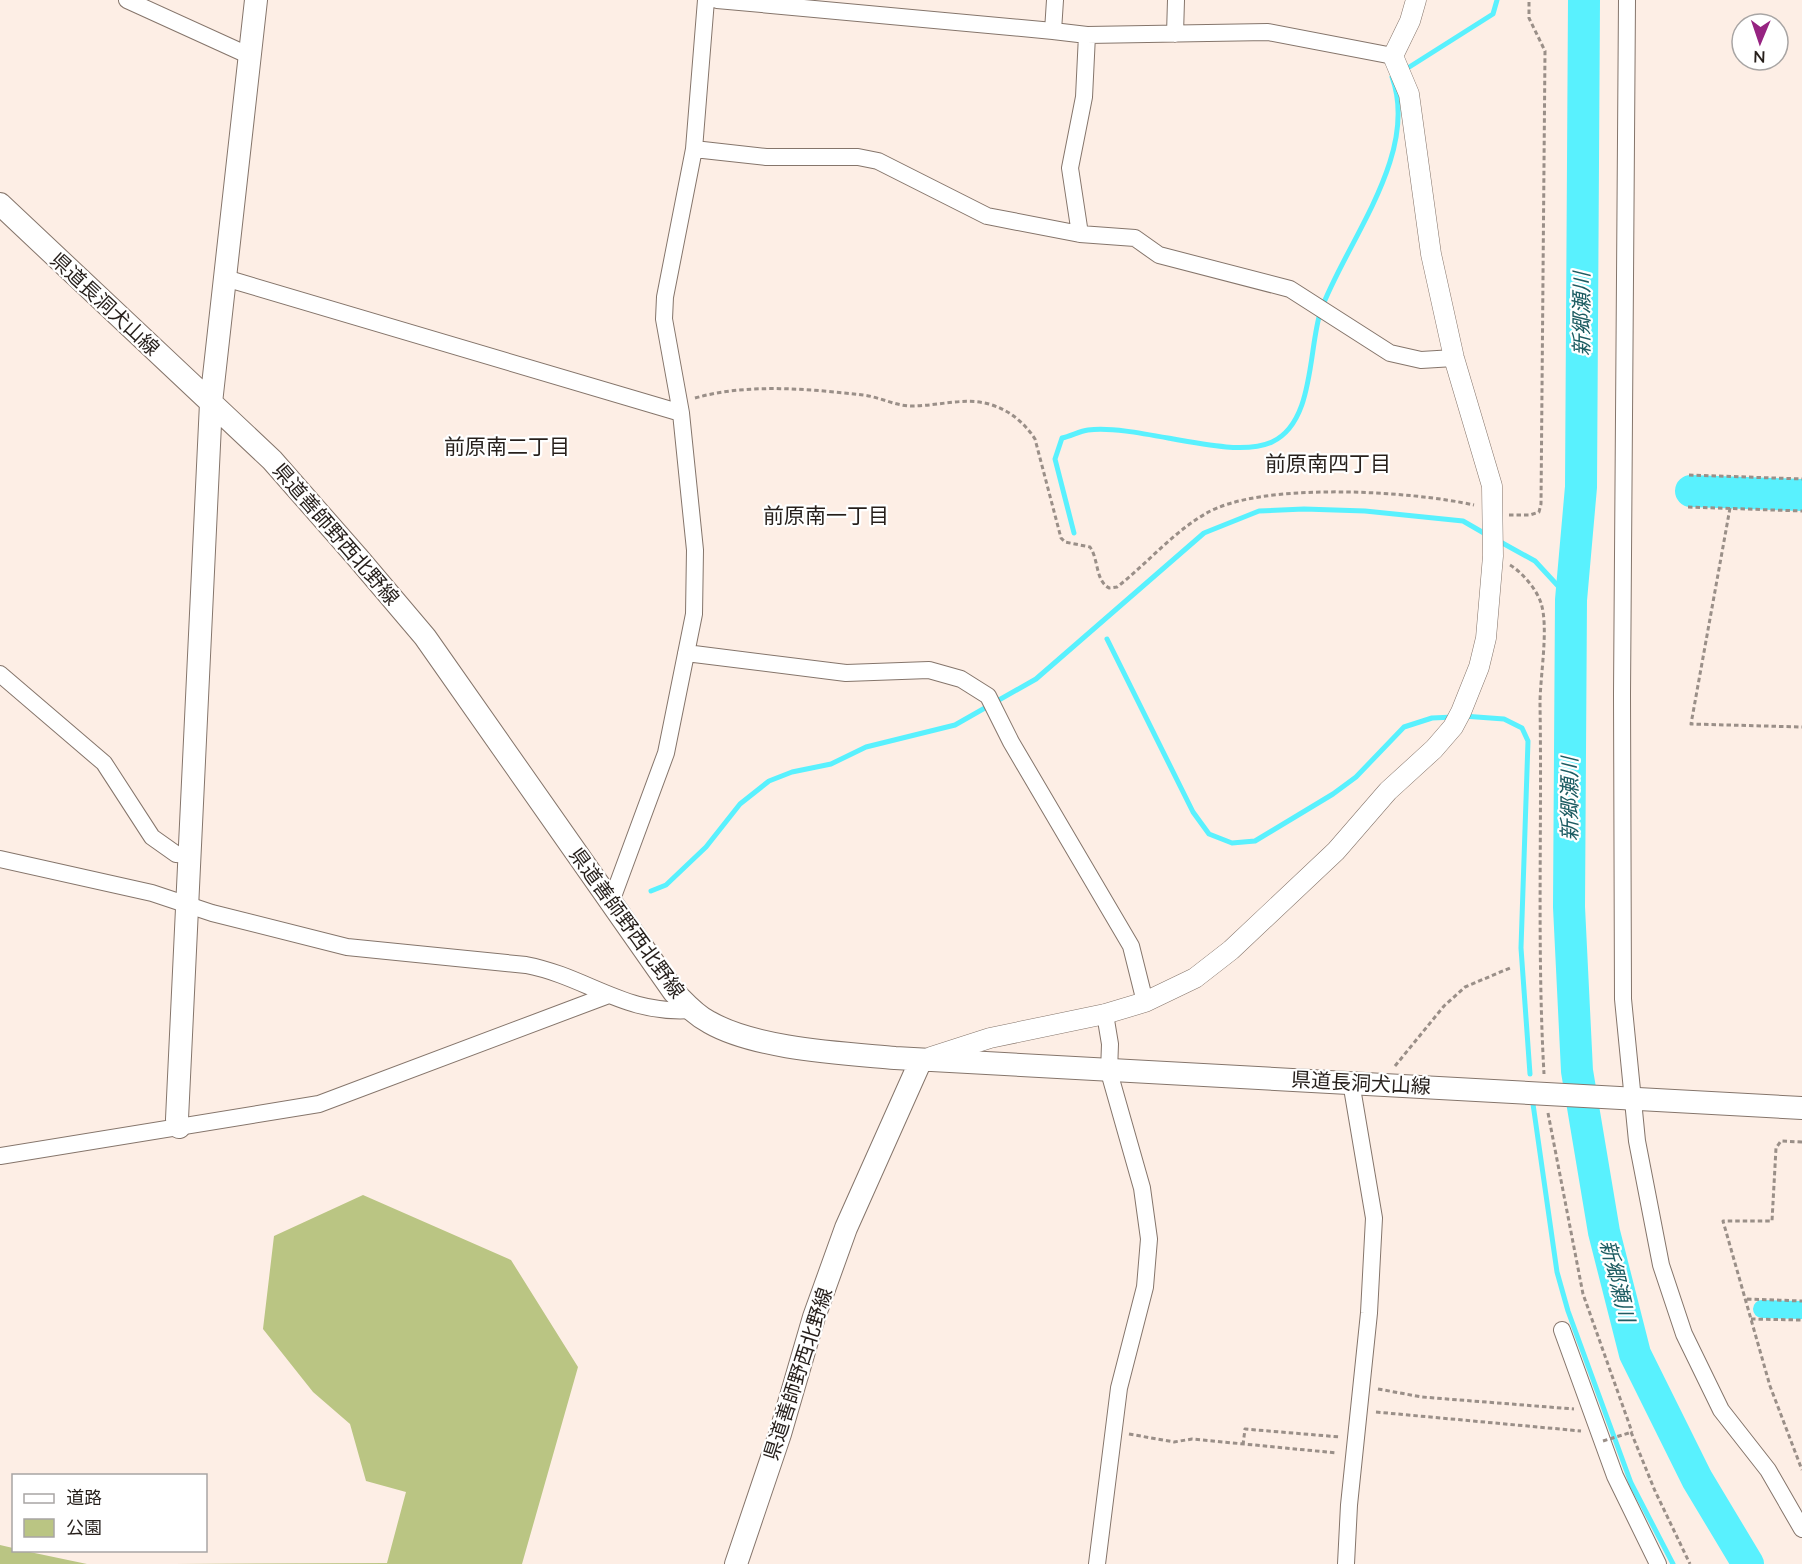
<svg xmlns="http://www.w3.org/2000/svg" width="1802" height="1564" viewBox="0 0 1802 1564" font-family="Lato,'Noto Sans JP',sans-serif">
<rect width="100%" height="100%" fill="#fdeee5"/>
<path fill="#bac583" d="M363,1195L511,1260L578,1367L522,1564H174L387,1563L406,1492L366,1481L350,1424L313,1392L263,1329L274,1236Z
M0,1545L13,1548L14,1550L25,1551L87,1564H0Z"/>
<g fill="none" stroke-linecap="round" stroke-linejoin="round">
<path stroke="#59f1fe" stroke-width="5" d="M1403,71L1493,14L1497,0
M1074,533L1055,459L1062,438C1071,436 1080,431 1088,430C1140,424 1229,461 1272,442C1315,422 1308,348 1321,310C1346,242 1420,154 1392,77L1395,76
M1497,540L1535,561L1571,600
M1107,639L1193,812L1209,834L1232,843L1255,841L1333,794L1356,777L1404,727L1432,718L1454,717
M1463,716L1504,719L1522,728L1528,741L1521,948L1530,1074
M651,891L666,885L706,847L740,804L769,781L792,772L831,764L866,747L955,725L1036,679L1204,533L1259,511L1304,509L1365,511L1463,521L1489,536
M1533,1104L1557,1272L1568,1311L1631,1483L1673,1564"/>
<path stroke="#59f1fe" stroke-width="18" d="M1762,1309L1802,1310"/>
<path stroke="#59f1fe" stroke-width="32" d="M1584,0L1581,487L1571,600L1569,907L1577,1071L1604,1232L1635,1354L1697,1479L1748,1564
M1691,491L1802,495"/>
<defs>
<path id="minor" d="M127,0L250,56
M717,0L1053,31
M1055,0L1053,31L1087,35L1084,97L1070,168L1080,234L1135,238L1159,255L1290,289L1390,353L1421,360L1454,358
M1627,0L1622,694L1623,999L1637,1141L1661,1265L1684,1334L1721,1410L1768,1470L1802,1529
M1175,34L1176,0
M1087,35L1268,32L1393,56
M694,149L766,157H858L878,161L987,216L1080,234
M225,278L681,413
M686,653L846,673L929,670L961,679L988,696L1011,742L1131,946L1145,1002
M0,674L104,763L152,837L176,854L190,855
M0,859L152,893L212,913L347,947L526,965C588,977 624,1015 692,1010
M611,902L666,753L694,614L695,550L681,413L664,319L665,297L694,149L706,0
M0,1156L319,1104L606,996
M1562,1330L1615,1476L1658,1564
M1097,1564L1119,1388L1145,1287L1149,1239L1142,1188L1109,1072L1110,1044L1105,1014
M1346,1564L1349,1505L1369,1313L1374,1218L1351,1082"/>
<path id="tertiary" d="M931,1057L990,1038L1105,1014L1145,1002L1195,978L1231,950L1336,851L1388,791L1434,749L1453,727L1461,712L1479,667L1486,638L1493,556L1492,486L1454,358L1431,254L1409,94L1393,56L1410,21L1416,0"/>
<path id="secondary" d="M0,204L272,460L358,558L425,637L674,992C685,1003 695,1015 709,1022C756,1049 841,1053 895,1058L1802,1108
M179,1127L177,1119L211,403L256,0
M736,1564L780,1434L814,1317L846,1228L921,1060"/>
</defs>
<use href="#minor" stroke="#85756b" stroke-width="18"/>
<use href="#tertiary" stroke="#85756b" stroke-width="21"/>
<use href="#secondary" stroke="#85756b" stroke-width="24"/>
<path stroke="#9a8f88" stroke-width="3" stroke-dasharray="4.5 3" stroke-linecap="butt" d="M695,398C748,383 810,389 863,395C880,397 895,406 912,406C938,406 964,397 989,404C1009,410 1024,422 1035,439L1061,538L1065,542L1090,547C1099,560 1095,580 1109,588L1117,587C1148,563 1171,534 1205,514C1259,481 1412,491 1474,505
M1689,475L1802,479
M1688,507L1802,511
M1730,508L1691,724L1802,727
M1509,515H1530L1539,512L1541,504L1545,51L1529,18V0
M1510,565C1522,572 1537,590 1541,603C1549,628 1540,676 1540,704C1542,827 1537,950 1544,1074
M1395,1066L1444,1006L1465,987L1510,968
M1548,1113L1583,1294L1632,1432
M1802,1142L1781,1141L1776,1148L1772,1221H1723L1770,1386L1802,1470
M1747,1299L1802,1301
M1751,1319L1802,1320
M1378,1389L1422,1397L1574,1409
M1376,1412L1581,1431
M1631,1432L1655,1491L1690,1564
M1129,1434L1174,1442L1192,1439L1337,1453
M1243,1445L1245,1429L1340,1437"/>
<use href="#minor" stroke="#fff" stroke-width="16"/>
<use href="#tertiary" stroke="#fff" stroke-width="20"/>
<use href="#secondary" stroke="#fff" stroke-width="22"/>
<path stroke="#9a8f88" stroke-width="3" stroke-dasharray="4.5 3" stroke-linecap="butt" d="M1603,1441L1632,1432"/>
</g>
<g text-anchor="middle" stroke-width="4.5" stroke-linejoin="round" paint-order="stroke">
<g font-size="20" fill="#261f1b" stroke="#fff">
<text transform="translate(105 304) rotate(43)" y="7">県道長洞犬山線</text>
<text transform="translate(336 534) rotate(49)" y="7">県道善師野西北野線</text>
<text transform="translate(627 923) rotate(54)" y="7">県道善師野西北野線</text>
<text transform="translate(1361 1083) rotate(3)" y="7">県道長洞犬山線</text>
<text transform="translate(798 1374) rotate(-72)" y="7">県道善師野西北野線</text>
</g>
<g font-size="21" font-style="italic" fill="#1d5c62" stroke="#fff">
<text transform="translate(1582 314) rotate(-90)" y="7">新郷瀬川</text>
<text transform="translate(1570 799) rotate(-90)" y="7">新郷瀬川</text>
<text transform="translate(1617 1281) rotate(76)" y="7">新郷瀬川</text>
</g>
<g font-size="21" fill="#261f1b" stroke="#fff">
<text x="507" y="454">前原南二丁目</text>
<text x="1328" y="471">前原南四丁目</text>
<text x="826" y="523">前原南一丁目</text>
</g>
</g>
<rect x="12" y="1474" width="195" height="78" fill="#ffffff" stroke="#a8a5a4" stroke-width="1.5"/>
<rect x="24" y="1494" width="30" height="9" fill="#ffffff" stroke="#a8a5a4" stroke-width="1.5"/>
<text x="66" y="1504" font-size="18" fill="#261f1b">道路</text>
<rect x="24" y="1519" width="30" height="18" fill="#bac583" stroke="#a8a5a4" stroke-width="1.5"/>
<text x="66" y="1534" font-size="18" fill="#261f1b">公園</text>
<g transform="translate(1760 42) rotate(182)"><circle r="28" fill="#ffffff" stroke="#a8a5a4" stroke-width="1.5"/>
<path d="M0-4.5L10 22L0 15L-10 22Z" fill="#962381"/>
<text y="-9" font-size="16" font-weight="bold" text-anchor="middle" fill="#261f1b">N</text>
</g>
</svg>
